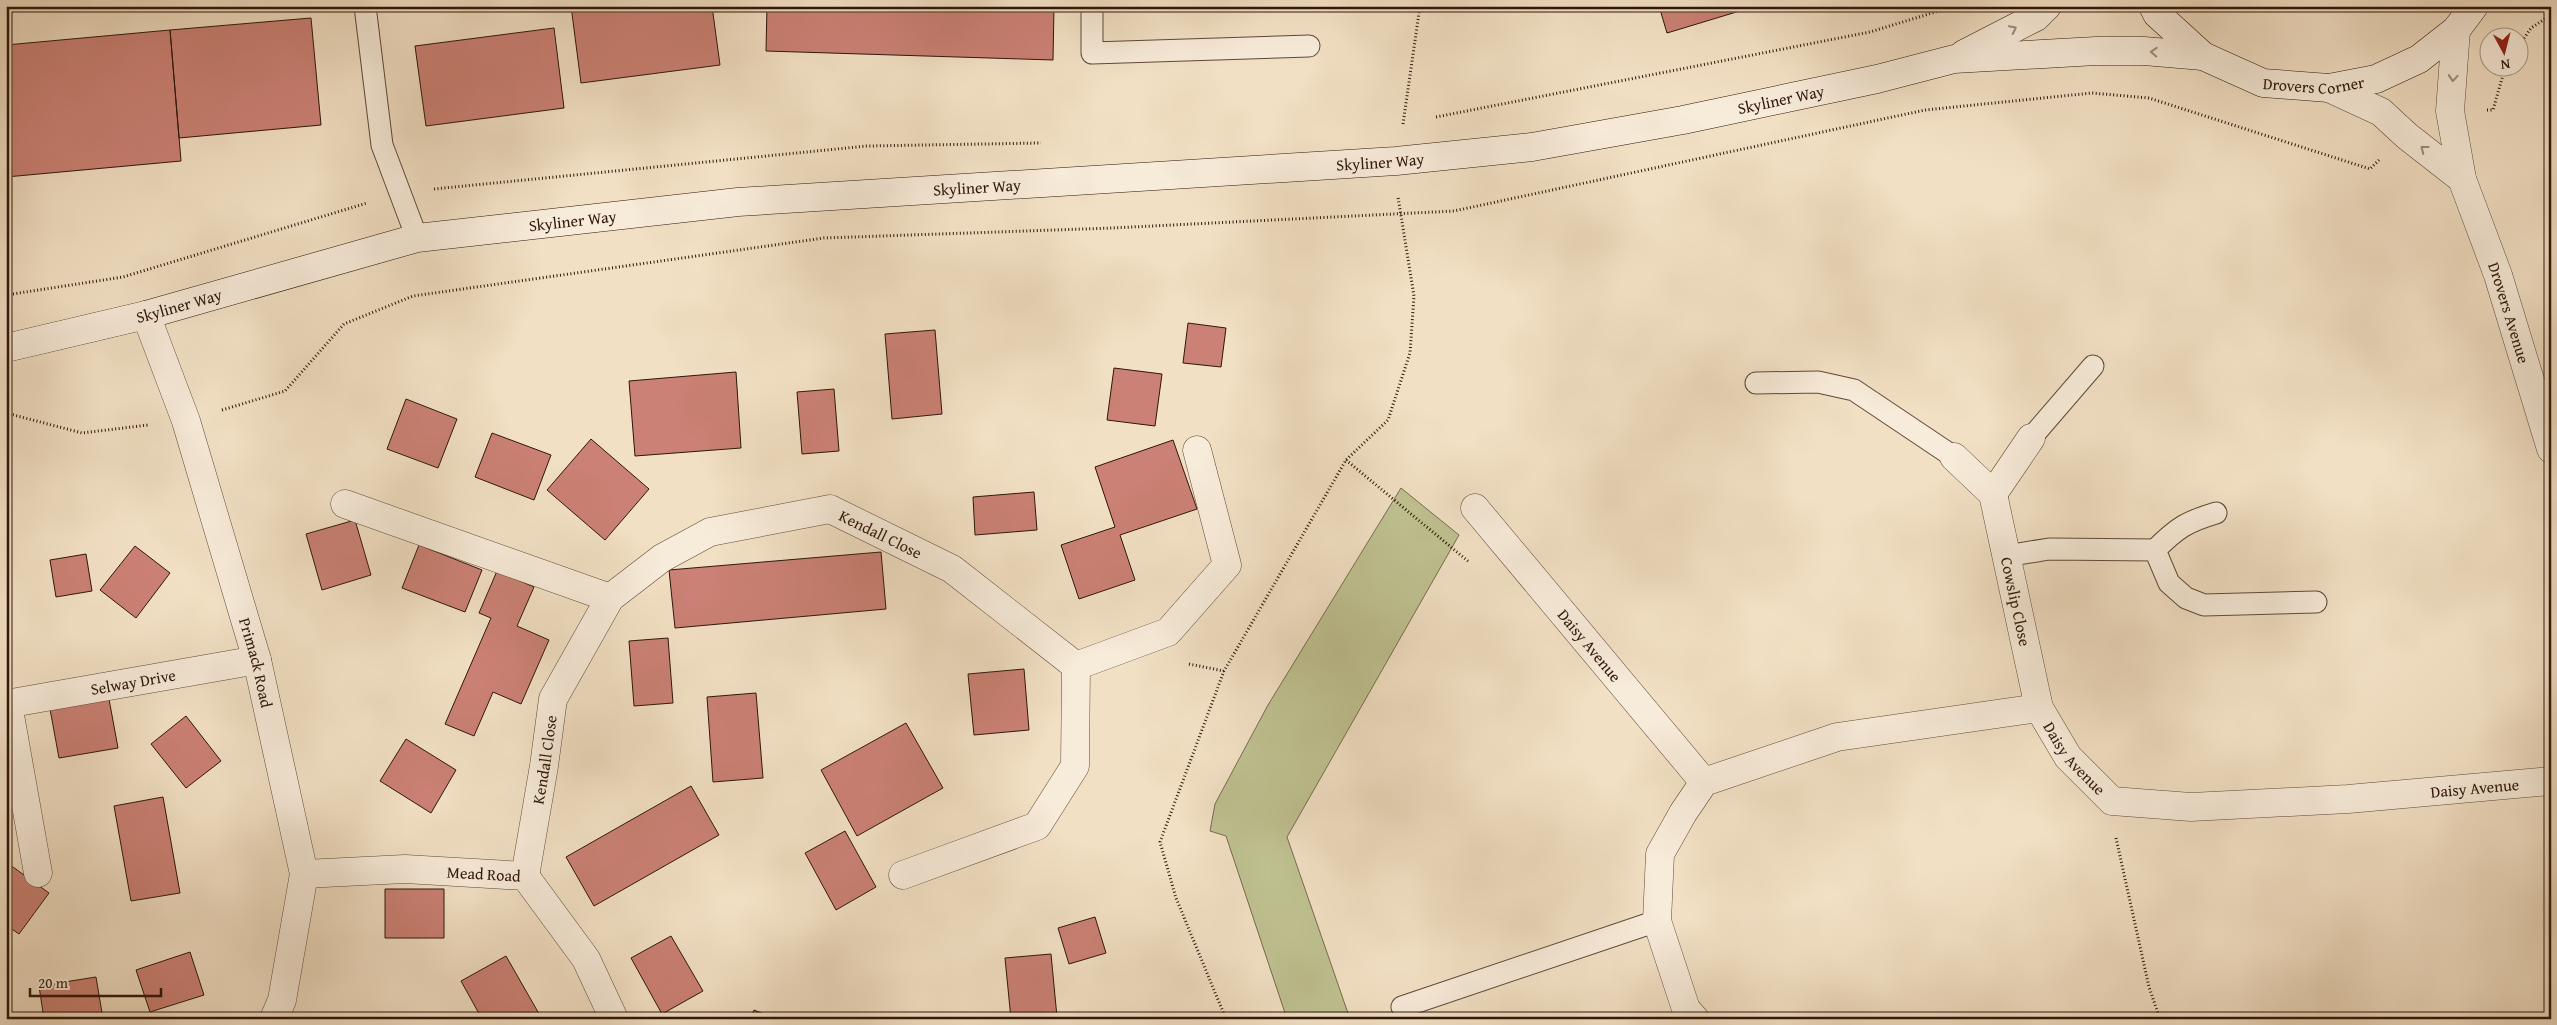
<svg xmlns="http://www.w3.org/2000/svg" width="2557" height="1025" viewBox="0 0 2557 1025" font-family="'Gentium Book Plus',serif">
<rect width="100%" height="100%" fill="#f2e0c4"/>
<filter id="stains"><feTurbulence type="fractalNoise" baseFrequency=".004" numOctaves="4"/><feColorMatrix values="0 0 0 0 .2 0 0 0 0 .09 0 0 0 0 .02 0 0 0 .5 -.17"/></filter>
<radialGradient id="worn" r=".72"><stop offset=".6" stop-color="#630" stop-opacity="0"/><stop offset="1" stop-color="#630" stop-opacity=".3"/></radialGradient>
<path fill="#bfc191" stroke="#766c4e" d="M1401,488L1459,535L1287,837L1350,1019H1287L1226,836L1210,831L1215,804L1268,705Z"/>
<path fill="#cb8175" stroke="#2e160a" d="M571,6H712L720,65L581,83Z
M767,6H1054L1053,60L766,51Z
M1659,6H1753V7L1667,33Z
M311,18L321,125L179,138L170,30Z
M554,28L564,108L426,126L415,46Z
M170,30L181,161L6,177V45Z
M1188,323L1226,328L1221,367L1183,363Z
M935,330L942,414L892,419L885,334Z
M1114,368L1162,374L1155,426L1107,420Z
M736,372L741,448L635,456L629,381Z
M834,389L839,451L802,454L797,392Z
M406,399L457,419L438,468L387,449Z
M492,433L551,455L534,500L475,477Z
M591,439L649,489L605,540L547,490Z
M1173,440L1197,509L1120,535L1135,580L1079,599L1061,545L1115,527L1095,467Z
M1034,492L1037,530L975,535L973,497Z
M355,520L371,575L322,590L306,534Z
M419,545L482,570L465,612L402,588Z
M135,546L170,573L136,618L100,590Z
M881,552L886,609L675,628L669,570Z
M86,554L92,591L56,597L50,560Z
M497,571L534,587L517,626L549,640L521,704L493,692L474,736L445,724L491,618L479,613Z
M668,638L673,703L634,706L629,641Z
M1024,669L1029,730L974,735L968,674Z
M756,693L763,778L713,782L707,697Z
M109,699L118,748L59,758L50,709Z
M186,716L221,761L186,788L151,744Z
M906,723L943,788L857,836L821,770Z
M406,739L456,770L431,813L380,781Z
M691,786L719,835L594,906L566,857Z
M163,797L180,893L131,901L114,806Z
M845,831L876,887L836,910L805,853Z
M6,862L49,893L19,934L6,925Z
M385,889H444V938H385Z
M1095,917L1106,953L1069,964L1058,928Z
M671,936L703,991L662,1014L631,958Z
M190,952L204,995L150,1012L136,970Z
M1051,954L1057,1017L1011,1019L1005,958Z
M506,956L542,1019H482L461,981Z
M96,977L103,1019H44L39,986Z
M754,1010L776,1019H750Z"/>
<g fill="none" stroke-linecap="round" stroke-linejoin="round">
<defs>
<path id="lane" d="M365,6L382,145L417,238
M1092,6V53L1309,46
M1756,383L1818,382L1854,390L1954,457
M2031,438L2093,366
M2216,513C2186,522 2177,528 2155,550L2169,583L2186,598L2204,605L2316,602
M2006,556L2049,549L2155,550
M1402,1007L1657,921"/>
<g id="street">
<path id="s1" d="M2456,30L2450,111L2462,179L2498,275L2551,449"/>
<path d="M2329,88L2381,112L2407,136L2462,179"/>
<path id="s2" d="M146,315L186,421L257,660L304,874L282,1000L274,1019"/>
<path d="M1954,457L1993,494L2031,438"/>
<path id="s3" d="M1993,494L2039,708"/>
<path d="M345,504L610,598"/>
<path id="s4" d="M1475,508L1704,782"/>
<path id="s5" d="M6,704L257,660"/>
<path d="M8,704L38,873"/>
<path id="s6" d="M304,874L405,869L525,876L586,959L614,1019"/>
<path d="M903,875L1037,826L1075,766L1076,666"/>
<path id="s7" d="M525,876L544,766L553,699L610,598L662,558L710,532L830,509L952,569L1076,666L1168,632L1227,565L1197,450"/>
<path id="s8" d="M1695,1019L1686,1009L1657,921L1660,854L1683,813L1704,782L1837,737L2039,708L2068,757L2112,801L2191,807L2348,799L2551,781"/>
</g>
<g id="secondary">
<path id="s9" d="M2153,6L2157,14L2203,56L2263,83L2329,88L2376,79L2419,59L2456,30L2474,6"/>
<path d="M1964,54L2036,17L2047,6"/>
<path id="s10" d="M6,348L146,315L417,238L738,202L1396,161L1532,147L1683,120L1877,79L1954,59L2096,51H2144L2203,56"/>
</g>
</defs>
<use href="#lane" stroke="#5f4838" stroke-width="23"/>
<use href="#street" stroke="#5f4838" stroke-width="29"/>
<use href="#secondary" stroke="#2e160a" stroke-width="29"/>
<path stroke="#2e160a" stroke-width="3" stroke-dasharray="1 2.5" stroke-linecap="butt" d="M2520,44L2531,28L2551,15
M2487,110H2493L2505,68
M1436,117L1870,32L1955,6
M1403,124L1420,6
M434,189L867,146L1041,143
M6,295L123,277L367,203
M222,410L285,391L344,324L413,296L824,238L1112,228L1454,211L1925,110L2092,93L2149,98L2370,169L2379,160
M6,413L82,433L148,425
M1346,460L1469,562
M1189,664L1224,671
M2116,838L2149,987L2160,1019
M1226,1019L1176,898L1160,842L1224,671L1346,460L1388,420L1410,353L1414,296L1398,197"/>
<use href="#lane" stroke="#f7ebd9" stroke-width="21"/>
<use href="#street" stroke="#f7ebd9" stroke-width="28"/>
<use href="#secondary" stroke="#f7ebd9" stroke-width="28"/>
</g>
<defs><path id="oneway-chevron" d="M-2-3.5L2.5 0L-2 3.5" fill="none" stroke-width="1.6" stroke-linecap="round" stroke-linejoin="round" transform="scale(1.25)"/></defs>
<g stroke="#9d8b7c">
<use href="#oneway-chevron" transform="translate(2013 29) rotate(-27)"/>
<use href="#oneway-chevron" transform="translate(2154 52) rotate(-176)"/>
<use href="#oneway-chevron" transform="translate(2453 78) rotate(95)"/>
<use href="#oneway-chevron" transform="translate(2424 149) rotate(-142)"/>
</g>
<g text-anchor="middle" stroke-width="4.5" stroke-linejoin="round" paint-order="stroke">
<g font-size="16" fill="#2e160a" stroke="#f7ebd9">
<text dy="6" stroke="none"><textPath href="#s9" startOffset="188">Drovers Corner</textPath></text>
<text dy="6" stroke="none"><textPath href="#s10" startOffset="1798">Skyliner Way</textPath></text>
<text dy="6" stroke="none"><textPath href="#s10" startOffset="1392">Skyliner Way</textPath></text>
<text dy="6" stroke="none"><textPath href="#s10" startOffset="988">Skyliner Way</textPath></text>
<text dy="6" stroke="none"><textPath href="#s10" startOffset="582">Skyliner Way</textPath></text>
<text dy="6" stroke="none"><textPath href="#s10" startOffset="178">Skyliner Way</textPath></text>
<text dy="6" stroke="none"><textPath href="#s1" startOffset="292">Drovers Avenue</textPath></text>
<text dy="6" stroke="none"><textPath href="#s7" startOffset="594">Kendall Close</textPath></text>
<text dy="6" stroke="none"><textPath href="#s3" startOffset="110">Cowslip Close</textPath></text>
<text dy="6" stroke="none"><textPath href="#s4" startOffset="179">Daisy Avenue</textPath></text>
<text dy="6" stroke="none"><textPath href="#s2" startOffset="365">Primack Road</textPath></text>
<text dy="6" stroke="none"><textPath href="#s5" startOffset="129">Selway Drive</textPath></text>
<text dy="6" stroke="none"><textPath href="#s8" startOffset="664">Daisy Avenue</textPath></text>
<text dy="6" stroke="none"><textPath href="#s7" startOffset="118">Kendall Close</textPath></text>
<text dy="6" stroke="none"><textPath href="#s8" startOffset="1085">Daisy Avenue</textPath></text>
<text dy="6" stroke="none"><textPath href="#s6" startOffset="180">Mead Road</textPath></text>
</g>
</g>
<rect width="2557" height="1025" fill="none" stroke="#f2e0c4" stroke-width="25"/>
<rect x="8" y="8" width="2542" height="1010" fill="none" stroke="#2e160a" stroke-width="2.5"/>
<rect x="12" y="12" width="2532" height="1000" fill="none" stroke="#2e160a"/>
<g transform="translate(2504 52) rotate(173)"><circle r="24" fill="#f7ebd9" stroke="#a79686"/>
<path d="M0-4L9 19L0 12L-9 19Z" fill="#8f2418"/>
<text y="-8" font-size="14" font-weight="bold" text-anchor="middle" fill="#2e160a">N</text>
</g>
<path d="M30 988v8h131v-8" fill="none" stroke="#2e160a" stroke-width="2.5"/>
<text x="38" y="988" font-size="15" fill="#2e160a" stroke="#f7ebd9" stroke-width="4" paint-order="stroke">20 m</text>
<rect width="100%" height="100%" filter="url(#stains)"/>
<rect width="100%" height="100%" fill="url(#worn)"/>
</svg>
